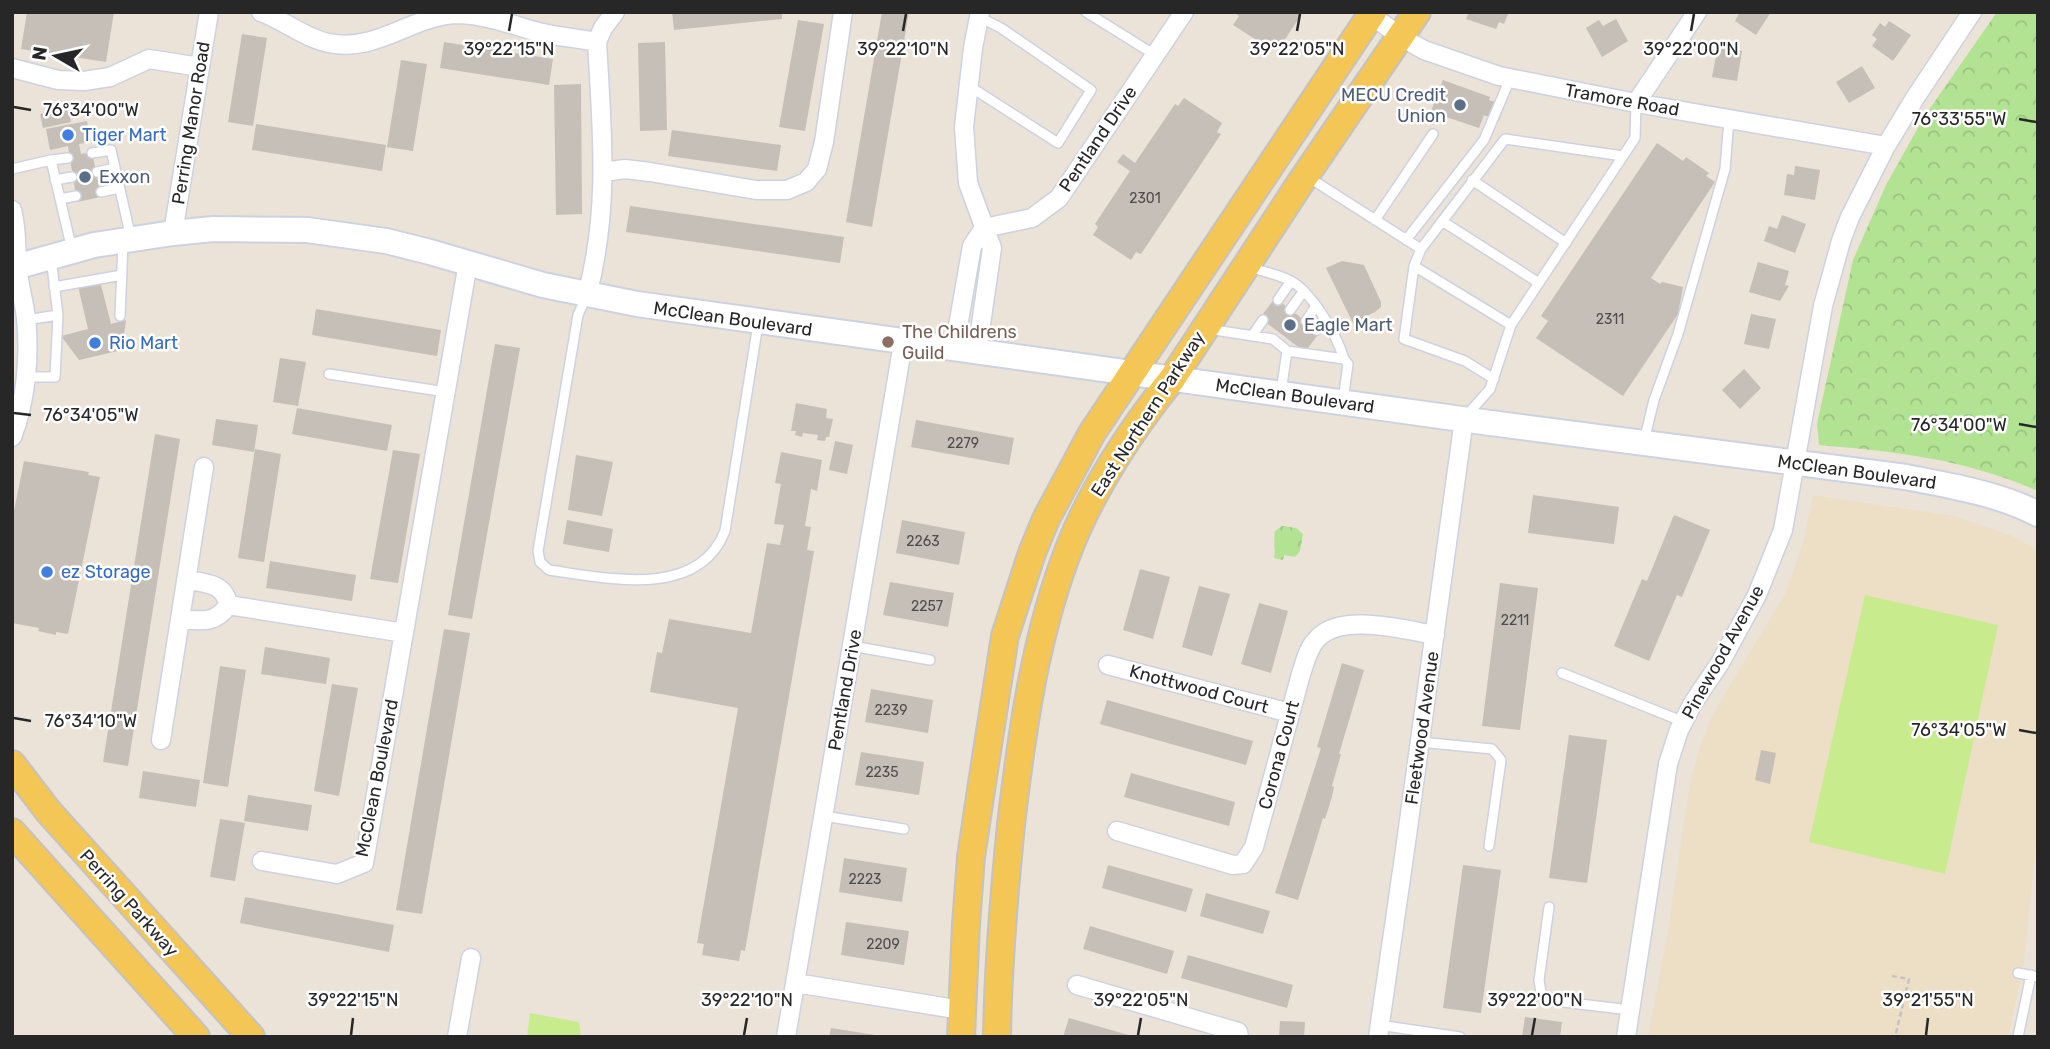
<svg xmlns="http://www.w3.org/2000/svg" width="2050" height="1049" viewBox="0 0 2050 1049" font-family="Rubik,sans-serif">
<defs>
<pattern id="forest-crowns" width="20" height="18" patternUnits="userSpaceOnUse" patternTransform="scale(1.75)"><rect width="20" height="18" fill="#b2e392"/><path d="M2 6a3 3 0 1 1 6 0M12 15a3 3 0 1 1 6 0" fill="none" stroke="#99c37e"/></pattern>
</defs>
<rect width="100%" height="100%" fill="#ebe2d8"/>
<path fill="#eddfc6" d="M1813,495L1954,516L2010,535L2038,550V823L2024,963L2008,1037H1648L1667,937L1690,783L1701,743L1713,714L1786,592L1803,543Z"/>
<path fill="url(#forest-crowns)" d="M1997,12H2038V491C1968,460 1895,451 1819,445L1817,424L1853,260L1886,185L1924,117Z
M1282,526L1296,528L1303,534L1300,551L1295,557L1284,555L1283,560L1274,558C1276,552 1273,541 1275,531Z"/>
<path fill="#c8eb8e" d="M1865,595L1998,625L1945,874L1809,842Z
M530,1013L579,1022L581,1037H527Z"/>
<path fill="#c6bfb8" d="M27,12H114L106,62L21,49Z
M672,12H782V19L674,30Z
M882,12H909L872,227L846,222Z
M1233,12H1303L1282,44L1278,42L1272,50L1233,25L1239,16Z
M1469,12H1509L1504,24L1499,22L1496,29L1466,19Z
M1740,12H1771L1756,35L1735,21Z
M1616,19L1628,41L1602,57L1586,28L1599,20L1603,26Z
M798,20L824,24L805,131L779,127Z
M1889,21L1911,35L1893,61L1872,46L1877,39L1872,35L1880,23L1885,27Z
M242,34L267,38L253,126L228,122Z
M444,42L553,59L549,85L440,68Z
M665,42L667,130L640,131L638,43Z
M1718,46L1742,51L1737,81L1712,77Z
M401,60L427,64L413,151L387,147Z
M1862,66L1875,88L1849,103L1836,82Z
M1443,80L1490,97L1489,100L1505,105L1499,121L1484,115L1479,128L1434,113L1431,111Z
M581,84L582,214L556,215L554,85Z
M1184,98L1222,123L1217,132L1221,134L1141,254L1136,252L1131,260L1093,235L1098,227L1095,224L1130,171L1117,162L1123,154L1135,163L1175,104L1178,106Z
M67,105L71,122L43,128L40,114L62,110L61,106Z
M87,121L91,142L79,144L81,154L92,152L101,197L77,202L68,146L50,150L46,129Z
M256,124L386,145L382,171L252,150Z
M672,130L781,145L777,171L668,156Z
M1657,143L1683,161L1686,157L1709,173L1706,176L1715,182L1651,278L1660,284L1662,282L1683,287L1678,314L1623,396L1536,338L1548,321L1541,316Z
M1795,166L1820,170L1815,200L1784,195L1787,174L1794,175Z
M630,206L844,237L840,263L626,232Z
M1782,215L1806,224L1795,253L1764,241L1769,226L1777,229Z
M1342,261L1364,265L1381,302V307L1375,312L1353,323L1326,268Z
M1758,262L1789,271L1785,285L1789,286L1780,301L1749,292Z
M100,281L111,324L126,320L122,350L79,360L61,336L88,329L78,286Z
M1275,298L1320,332L1305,352L1260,318Z
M316,309L441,330L437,356L312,335Z
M1751,314L1776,319L1769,349L1744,344Z
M495,344L520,348L472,619L448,615Z
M280,358L306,362L298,406L273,402Z
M1744,369L1761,388L1740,409L1722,390Z
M796,403L827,409L826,418L833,419L829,437H826L825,441L817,440L818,435L803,433L802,437L795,435L796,431H791Z
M297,408L392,425L387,451L292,434Z
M216,419L258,425L254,452L212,445Z
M916,420L1014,438L1009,465L911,447Z
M155,434L180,439L128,766L103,762Z
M835,441L853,445L847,474L829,470Z
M255,449L281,454L264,562L238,558Z
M393,450L420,454L398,583L370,579Z
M781,452L822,460L817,491L811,489L805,526L811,527L807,550L814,551L745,951L741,950L739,961L702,955L704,944L697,943L738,708L650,692L657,652L662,653L669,619L751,633L767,543L780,545L784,525L774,524L781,484L775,483Z
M576,455L613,462L602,516L568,510Z
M24,461L89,472L88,475L100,477L68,634L56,632V635L38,631L39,628L12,623V521Z
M1533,495L1619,507L1614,544L1528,533Z
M1674,515L1710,530L1682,597L1677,595L1649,661L1614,646L1642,579L1647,581Z
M567,520L613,529L609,552L563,544Z
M902,520L965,532L959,565L896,553Z
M270,561L356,575L352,601L266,588Z
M1140,569L1170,577L1153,639L1123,630Z
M890,582L954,593L948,627L883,615Z
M1500,583L1538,588L1520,730L1482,726Z
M1199,586L1230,594L1212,656L1182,647Z
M1259,603L1288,611L1271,673L1241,664Z
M444,629L470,633L422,914L396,910Z
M265,647L330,658L326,684L261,674Z
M1342,663L1364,670L1339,754H1341L1332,786L1334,787L1332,797L1325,819L1323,818L1298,900L1275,893L1321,748L1317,747Z
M220,666L246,670L228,787L203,783Z
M332,684L358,688L339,796L314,791Z
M871,689L933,700L928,733L865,722Z
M1107,700L1253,741L1246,765L1100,724Z
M1569,735L1607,740L1587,883L1549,878Z
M1761,750L1776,753L1770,784L1755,780Z
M861,752L924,762L919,795L855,785Z
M143,771L200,780L196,807L139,798Z
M1131,773L1235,802L1229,826L1124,797Z
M248,795L312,805L308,831L244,821Z
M220,819L245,823L235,881L210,877Z
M844,858L907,868L902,902L839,892Z
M1108,865L1193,889L1186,912L1102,888Z
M1463,865L1501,870L1481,1013L1443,1008Z
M1206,893L1270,911L1263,934L1200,916Z
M245,897L394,925L389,952L240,923Z
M846,922L909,931L904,965L841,955Z
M1090,926L1174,951L1167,974L1083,949Z
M1188,955L1293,985L1287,1008L1181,978Z
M1525,1017L1562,1022L1560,1037H1522Z
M1069,1018L1132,1036V1037H1063Z
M1280,1021L1305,1022L1304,1037H1279Z
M831,1028L875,1035V1037H829Z"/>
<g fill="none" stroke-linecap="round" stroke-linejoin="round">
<defs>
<path id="lane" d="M1086,12L1155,55
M969,86L1058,143L1091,90L1001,28L979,17
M92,153L111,150L131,238
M51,160L68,158
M12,169L51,160L72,250
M97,172L115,168
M1308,177L1421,249L1414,266L1511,325L1490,389L1467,415
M55,180L72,177
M1472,180L1566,243
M101,192L119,188
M60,199L76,196
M1375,220L1433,134
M1442,221L1539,283
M1406,240L1484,140L1510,79
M1421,249L1505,139L1623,156
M1414,266L1404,339L1465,361L1494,379
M1248,267C1261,271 1277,274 1289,280C1312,291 1337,336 1344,359
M54,287L122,275
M586,297L578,315L538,551L540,562L549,570C606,578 698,600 725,531L758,324
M1278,300L1291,281
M1290,310L1303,292
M120,316L123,244
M26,320L58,315L51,258
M1306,321L1316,306
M1511,325L1635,138L1636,103
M1208,329L1273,339L1285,349L1287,351L1281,392
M1317,330L1325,319
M1252,336L1263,320
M1287,351L1344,359L1348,364L1343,401
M329,374L446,392
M26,377H55L58,315
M1644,441L1654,400L1678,334L1725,169L1729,119
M852,646L930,660
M1562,673L1684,722
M1420,742L1492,749L1501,760L1489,846
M824,816L904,829
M1549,907L1539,980L1541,993L1555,1001L1630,1010
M2018,973L2038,977
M1379,1025L1460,1037
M2018,1037L2031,975"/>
<path id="street" d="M261,12C286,21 308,41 335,44C380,50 416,14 459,14C486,15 513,25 538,32C558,37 578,38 597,42
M1371,15L1401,37L1424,50L1499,76L1636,103L1886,146
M12,68L58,80L84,81L110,77L149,59L200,67
M1636,103L1697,12
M604,172L625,169L650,172L756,190H787L806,182L817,169L824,142L843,12
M12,210C17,229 16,245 17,264C18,282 24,300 26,318C30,356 26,402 12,437
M173,233L209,12
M587,295C610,209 602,130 597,42L603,28L615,12
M954,349L972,246L984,228L1032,218L1059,198L1184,12
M977,352L992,248L968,183L964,127L973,48L980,12
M186,580C205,583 225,583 228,605L404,633
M180,619C201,621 216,624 228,605
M1108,665L1290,713
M161,740L204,467
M1117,831L1233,865L1243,864L1254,847L1301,674C1305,662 1308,648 1317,639C1340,612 1405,630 1435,635
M262,861L337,874L364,863L468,263
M796,983L961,1010
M1077,985L1238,1032L1239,1037
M457,1037L471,958
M786,1037L903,343
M1378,1037L1405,850L1464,419
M1626,1037L1668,764L1679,730L1693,703L1720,663L1757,595L1783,530L1823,306L1841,241L1850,217L1886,146L1915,98L1972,12"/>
<path id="secondary" d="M12,268L94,245L173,233L213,229L307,230L386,241L430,252L543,285L637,304L1483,422L1906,477C1951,486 1997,493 2038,514"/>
<path id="primary" d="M12,764L48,811L251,1037
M12,832L196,1037
M961,1037L966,924L971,857L983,777L1005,636L1032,553L1046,519L1092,433L1373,12
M997,1037C998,966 1004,895 1011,825C1022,731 1035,635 1070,546C1093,488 1133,427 1172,379L1301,182L1417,12"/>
</defs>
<use href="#lane" stroke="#cdd2e1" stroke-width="12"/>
<use href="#street" stroke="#cdd2e1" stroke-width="21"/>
<use href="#secondary" stroke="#cdd2e1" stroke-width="28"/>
<use href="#primary" stroke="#c3c3c3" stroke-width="30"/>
<path stroke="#c3c3c3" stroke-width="2.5" stroke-dasharray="5 3.5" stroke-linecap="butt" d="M1892,976L1909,979L1895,1037"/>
<use href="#lane" stroke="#fff" stroke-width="9"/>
<use href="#street" stroke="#fff" stroke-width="18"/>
<use href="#secondary" stroke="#fff" stroke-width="24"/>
<use href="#primary" stroke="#f3c655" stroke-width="26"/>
</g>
<path fill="none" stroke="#272727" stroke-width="2.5" d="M509,31L512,14M903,31L906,14M1297,31L1300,14M1691,31L1694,14M14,107L31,110M2019,119L2036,122M14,413L31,415M2019,424L2036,427M14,718L31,721M2019,730L2036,733M351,1035L353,1018M744,1035L747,1018M1138,1035L1141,1018M1532,1035L1535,1018M1926,1035L1928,1018"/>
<g fill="#5c6f8a" stroke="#fff" stroke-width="2.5">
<circle cx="1460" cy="105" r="7"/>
<circle cx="85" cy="177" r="7"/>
<circle cx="1290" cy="325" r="7"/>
</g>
<g fill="#3f7fe0" stroke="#fff" stroke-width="2.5">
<circle cx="68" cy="135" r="7"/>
<circle cx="95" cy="343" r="7"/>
<circle cx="47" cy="572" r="7"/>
</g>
<circle fill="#8d6e63" stroke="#fff" stroke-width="2.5" cx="888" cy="342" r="7"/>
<g text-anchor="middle" stroke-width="5" stroke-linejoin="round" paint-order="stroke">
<g font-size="14" fill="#4f4d4b">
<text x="1145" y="203">2301</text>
<text x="1610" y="324">2311</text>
<text x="963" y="448">2279</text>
<text x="923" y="546">2263</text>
<text x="927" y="611">2257</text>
<text x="1515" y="625">2211</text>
<text x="891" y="715">2239</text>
<text x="882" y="777">2235</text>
<text x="865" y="884">2223</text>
<text x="883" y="949">2209</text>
</g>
<g font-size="18" fill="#4e5e75" stroke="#fff" text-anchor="start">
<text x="1446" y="101" text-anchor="end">MECU Credit<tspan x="1446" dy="21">Union</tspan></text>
<text x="99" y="183">Exxon</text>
<text x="1304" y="331">Eagle Mart</text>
</g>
<g font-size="18" fill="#272727" stroke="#fff">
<text transform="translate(1622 100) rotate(10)" y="6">Tramore Road</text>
<text transform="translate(191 123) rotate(-81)" y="6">Perring Manor Road</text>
<text transform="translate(1098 139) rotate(-56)" y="6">Pentland Drive</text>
<text transform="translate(733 319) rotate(8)" y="6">McClean Boulevard</text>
<text transform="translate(1295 396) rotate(8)" y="6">McClean Boulevard</text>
<text transform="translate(1148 414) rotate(-57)" y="6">East Northern Parkway</text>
<text transform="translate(1857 472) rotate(8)" y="6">McClean Boulevard</text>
<text transform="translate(1723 652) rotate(-61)" y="6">Pinewood Avenue</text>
<text transform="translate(1199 689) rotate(15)" y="6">Knottwood Court</text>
<text transform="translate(845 690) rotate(-80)" y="6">Pentland Drive</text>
<text transform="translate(1422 728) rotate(-82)" y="6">Fleetwood Avenue</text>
<text transform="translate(1279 755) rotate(-75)" y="6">Corona Court</text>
<text transform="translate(377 778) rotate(-79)" y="6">McClean Boulevard</text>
<text transform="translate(129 903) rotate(48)" y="6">Perring Parkway</text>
</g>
<g font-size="18" fill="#366cbe" stroke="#fff" text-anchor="start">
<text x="82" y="141">Tiger Mart</text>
<text x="109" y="349">Rio Mart</text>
<text x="61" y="578">ez Storage</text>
</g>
<g font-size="18" fill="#785e54" stroke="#fff" text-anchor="start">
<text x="902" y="338">The Childrens<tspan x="902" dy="21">Guild</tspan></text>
</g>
</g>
<g font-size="18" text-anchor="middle" fill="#272727" stroke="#fff" stroke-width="5" stroke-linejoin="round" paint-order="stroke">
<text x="509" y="55">39°22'15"N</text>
<text x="903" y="55">39°22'10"N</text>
<text x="1297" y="55">39°22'05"N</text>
<text x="1691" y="55">39°22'00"N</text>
<text x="91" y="116">76°34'00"W</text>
<text x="1959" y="125">76°33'55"W</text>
<text x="91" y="421">76°34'05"W</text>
<text x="1959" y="431">76°34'00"W</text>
<text x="91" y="727">76°34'10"W</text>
<text x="1959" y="736">76°34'05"W</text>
<text x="353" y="1006">39°22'15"N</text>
<text x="747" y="1006">39°22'10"N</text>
<text x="1141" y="1006">39°22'05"N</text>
<text x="1535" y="1006">39°22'00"N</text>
<text x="1928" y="1006">39°21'55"N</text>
</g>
<rect width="2050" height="1049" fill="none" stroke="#272727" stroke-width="28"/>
<g transform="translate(56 56) rotate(279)" stroke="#ffffff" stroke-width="5" paint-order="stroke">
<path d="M0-5L12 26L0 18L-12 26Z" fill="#272727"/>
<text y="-10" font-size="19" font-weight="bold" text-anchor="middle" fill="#272727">N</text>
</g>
</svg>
